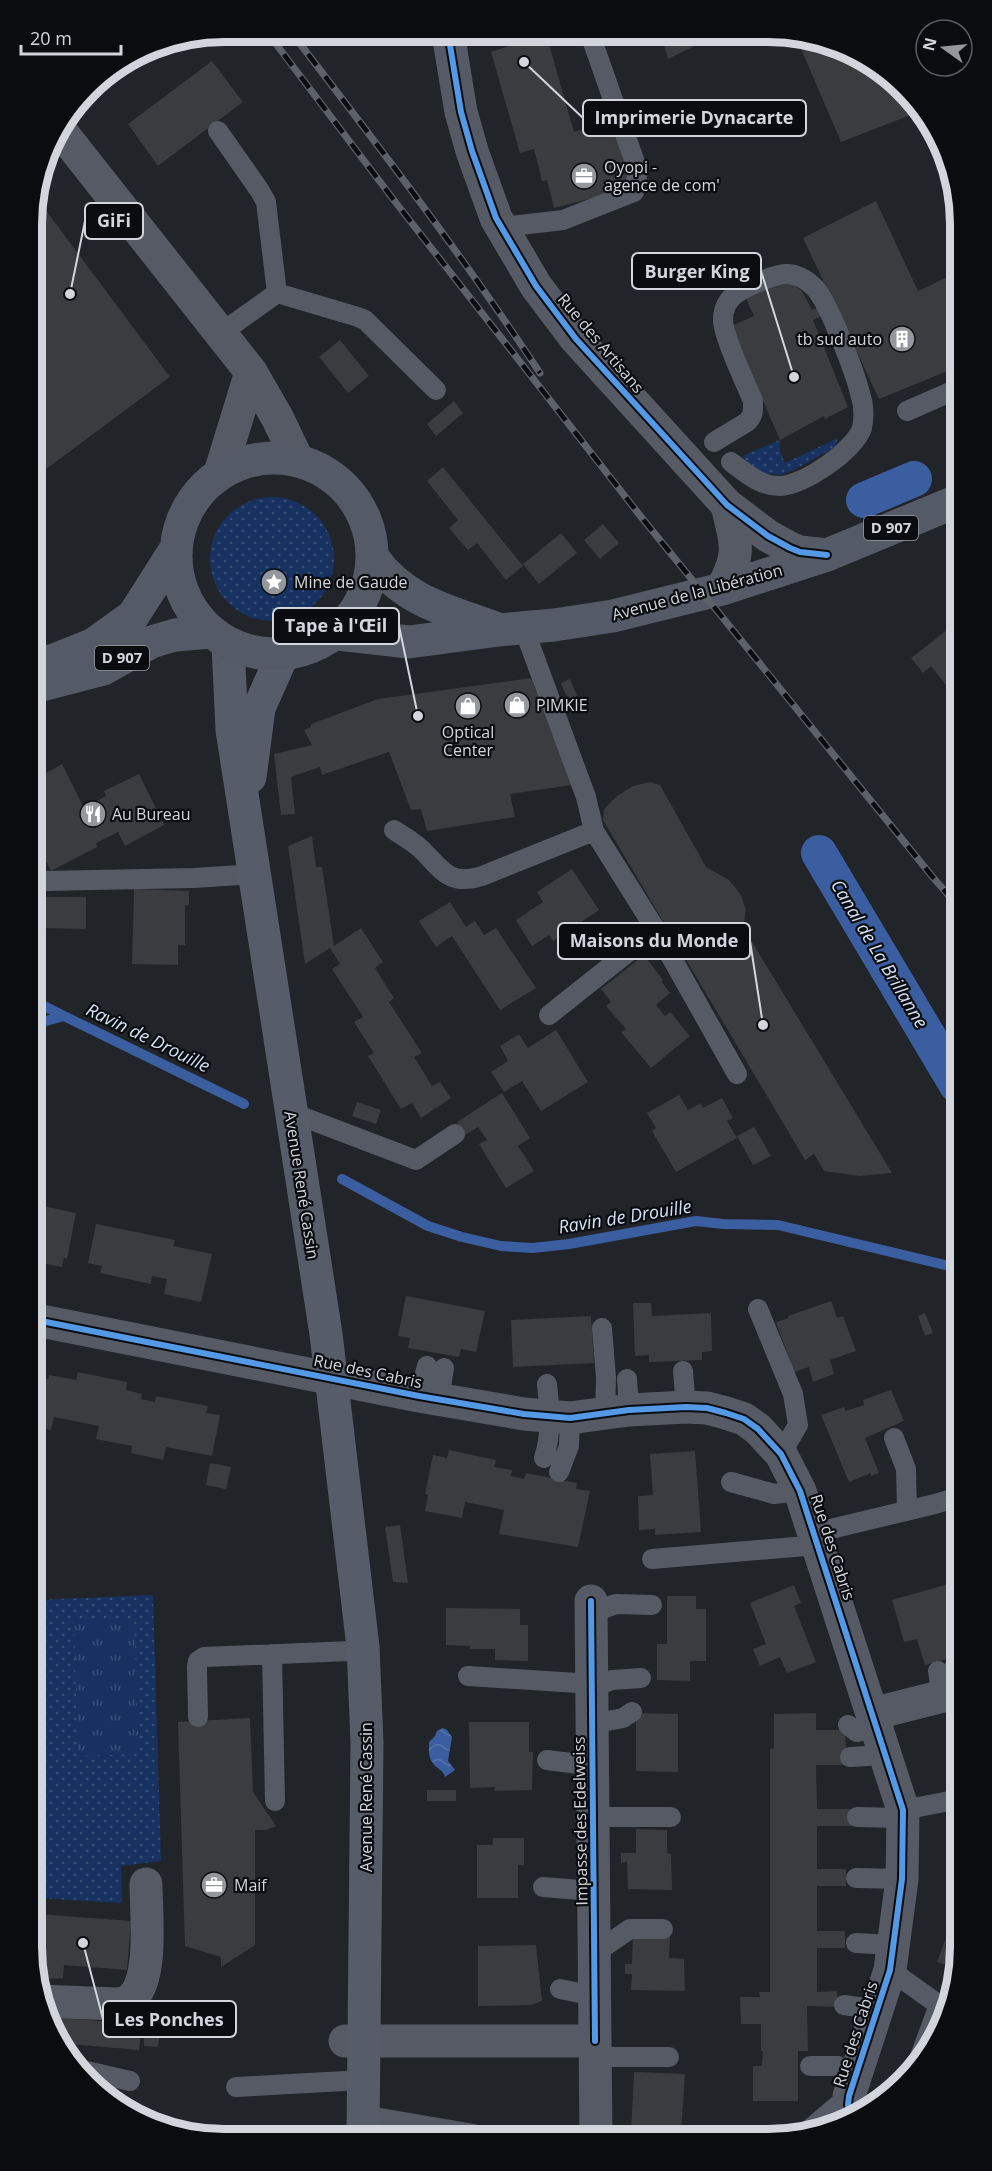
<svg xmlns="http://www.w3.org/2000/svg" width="992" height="2171" viewBox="0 0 992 2171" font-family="'Open Sans',sans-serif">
<defs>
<pattern id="grass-dots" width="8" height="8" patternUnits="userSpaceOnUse" patternTransform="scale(1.5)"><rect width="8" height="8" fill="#173160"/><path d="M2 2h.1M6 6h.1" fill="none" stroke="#384e76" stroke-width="1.8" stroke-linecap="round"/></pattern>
<pattern id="park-tufts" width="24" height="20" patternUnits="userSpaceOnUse" patternTransform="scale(1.5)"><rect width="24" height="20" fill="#173160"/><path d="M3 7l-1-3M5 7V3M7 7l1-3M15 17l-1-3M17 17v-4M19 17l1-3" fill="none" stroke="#384e76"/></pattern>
<pattern id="water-waves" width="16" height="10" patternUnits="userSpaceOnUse" patternTransform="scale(1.5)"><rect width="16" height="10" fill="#3a5e9f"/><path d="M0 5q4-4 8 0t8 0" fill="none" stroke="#5674ac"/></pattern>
</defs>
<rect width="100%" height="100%" fill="#212428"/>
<path fill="url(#grass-dots)" d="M838,438L835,447L794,470L780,475L756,472L742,456L780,440V451L785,463Z
M210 559a62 62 0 1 1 124 0a62 62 0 1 1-124 0Z
M153,1595L161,1861L121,1866L122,1903L38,1898L37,1600Z"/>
<path fill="url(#park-tufts)" d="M134,1619L139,1754L78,1756L74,1621Z"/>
<path fill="url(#water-waves)" d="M443,1728L447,1730L452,1737L448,1761L455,1770L445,1777C443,1769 436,1769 432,1762C428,1756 429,1749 429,1742L435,1736L437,1731Z"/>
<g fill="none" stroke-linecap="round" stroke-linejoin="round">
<path stroke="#3a5e9f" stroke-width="10" d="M35,999L40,1004L64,1016
M35,1024L64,1016L244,1104
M342,1179L428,1226L462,1237L501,1246L533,1248L569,1244L696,1221L723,1224L778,1225L958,1268"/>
<path stroke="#3a5e9f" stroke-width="36" d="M864,500L914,479
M819,853L957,1085"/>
</g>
<path fill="#3a3c40" d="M546,34L574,132L613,121L635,187L554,208L547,180L542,181L534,149L520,153L491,52Z
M661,34H691L717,35L668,59Z
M795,35H806L895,79L921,111L841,142Z
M212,61L243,102L158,166L128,124Z
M36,197L170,377L46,469L43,465L33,472L32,211Z
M876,201L918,291L954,274L955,368L879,399L803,238Z
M782,281L794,285L802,291L812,310L822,306L826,314L813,320L848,407L825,419L824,416L780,440L731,326L754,316L745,296Z
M340,340L369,376L348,393L319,357Z
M454,401L463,413L436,436L427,424Z
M443,467L523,566L506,580L477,543L468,550L449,528L458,520L427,481Z
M603,524L619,543L600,559L584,540Z
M561,533L577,553L539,584L523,564Z
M955,624L956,651V698L931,666L923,673L911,658Z
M531,678L572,785L510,794L515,817L427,831L421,809L411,810L389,752L322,775L320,767L291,777L295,814L281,815L274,754L312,745L304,730L311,727V724L378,699Z
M570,679L577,696L569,699L571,707L566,709L563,701L568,700L561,683Z
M62,764L84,808L106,796L104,791L139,774L164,825L125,846L118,832L96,843L97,847L51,871L34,838V780Z
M650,782L660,785L706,867L729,880L741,895L746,910L743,927L892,1173L859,1176L824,1171L814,1154L805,1160L603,820L604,809L617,796L633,786Z
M312,836L316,867H322L334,946L361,928L383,962L375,968L394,998L389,1002L422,1053L414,1057L432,1086L440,1082L451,1098L421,1118L412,1103L401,1109L368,1056L374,1053L354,1022L363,1017L332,969L340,964L330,948L305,964L288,846Z
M572,869L599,910L553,941L549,935L532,946L516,920L543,902L537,892Z
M134,889L189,891V905H185V945H178V965L132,964Z
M34,897H86V929L34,928Z
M450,902L466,927L475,921L484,935L496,928L536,988L500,1010L452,936L436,947L419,921Z
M644,955L663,980L661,981L670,993L656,1005L665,1016L670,1012L690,1036L651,1068L621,1032L626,1029L606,1006L611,1002L601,989Z
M556,1030L588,1082L541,1111L522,1081L504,1092L491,1072L508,1061L500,1046L519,1034L528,1048Z
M502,1093L530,1138L518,1146L534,1171L506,1188L479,1144L487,1140L478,1127L465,1135L457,1122Z
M679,1095L688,1110L701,1103L703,1108L722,1098L733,1118L727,1121L737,1138L676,1172L652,1131L656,1128L647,1113Z
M357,1102L381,1110L376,1124L352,1116Z
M754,1127L771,1156L753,1165L737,1136Z
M35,1204L76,1213L67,1259L64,1258L62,1267L36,1262Z
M96,1224L175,1240L173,1246L212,1254L201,1302L164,1294L167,1279L152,1276L151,1284L100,1273L102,1266L88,1263Z
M406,1296L485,1311L476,1352L461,1349L459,1357L408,1348L410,1338L398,1336Z
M831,1301L837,1318L843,1316L856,1351L830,1360L834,1374L813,1382L809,1367L794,1372L776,1322L789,1318L788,1316Z
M633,1303H651L652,1316L711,1313L712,1351L702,1352V1360L649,1362V1355L635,1356Z
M925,1313L933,1333L925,1336L918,1316Z
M591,1316L594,1363L513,1367L511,1320Z
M78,1372L127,1382L126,1390L142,1394L141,1399L155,1402L156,1396L208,1406L206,1413L220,1415L212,1456L166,1447L163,1460L131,1453L132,1446L96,1439L99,1426L54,1417L51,1430L36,1427V1376L48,1379L49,1375L76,1380Z
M891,1390L904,1421L865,1438L879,1473L871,1476V1473L849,1482L821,1415L844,1407L846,1411L864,1405L863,1400Z
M449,1450L496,1460L494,1467L512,1470L511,1476L524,1479L526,1473L577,1483L576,1489L590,1491L578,1547L499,1534L504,1510L465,1502L462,1518L425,1511L428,1495L425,1494L433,1455L447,1458Z
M695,1451L701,1532L655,1535V1529L639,1530L638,1496L653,1495L650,1454Z
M210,1463L231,1467L226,1489L206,1485Z
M400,1525L408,1583L393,1582L385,1527Z
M959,1581V1627L951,1629L958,1656L925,1665L917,1639L904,1642L892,1600Z
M794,1585L801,1603L794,1606L816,1662L787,1673L780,1657L760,1666L753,1649L766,1644L750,1603Z
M667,1596H696V1609H706V1661H690V1681L657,1680V1644H667Z
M446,1608L520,1609V1625H528V1661L495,1660V1649H470V1646L446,1645Z
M636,1713L678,1714V1772L636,1771Z
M816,1713V1730H845L846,1748V1765H816L817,1809H852V1826H817V1869H846V1886H817V1931H845V1948H817V1992L837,1991V2007L807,2006L808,2051H798V2101H753V2066H762L763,2051H761V2024H741L740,1997H760L759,1992H770V1749L774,1748V1714Z
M250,1718L253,1792L276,1826L266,1830H255V1945L221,1967V1957L185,1946L178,1722Z
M469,1722H529V1752H533L532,1790L494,1791L495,1787L470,1788Z
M427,1790H456V1801H427Z
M636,1829L667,1830V1853L671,1854L672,1890L628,1889L627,1862L621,1863V1853H636Z
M493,1838H524V1865H518V1898H477V1845H493Z
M960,1900V1960L956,1977L952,1976L955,1968L937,1962Z
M38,1914L131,1921L127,1970L64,1965L63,1978L38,1980Z
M633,1935L670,1936L669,1958L684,1959L685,1991L631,1990L632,1974H625V1964H632Z
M536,1945L542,2001L531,2005L478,2006V1946Z
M46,2017L142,2024L139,2050L57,2043Z
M144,2037L159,2038L158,2047L144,2046Z
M634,2072L685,2074L681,2134H631Z
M205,2128L270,2131V2135L205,2136Z"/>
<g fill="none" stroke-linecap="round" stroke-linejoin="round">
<path stroke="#555a64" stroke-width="20" d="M218,131L260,191L266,202L277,293
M502,227L563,220L634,192L638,171L590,34
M221,333L277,293L358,317L365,320L436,390
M907,411L955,390
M714,442L747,422C754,416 753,410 753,401C746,384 723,336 723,320C723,296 742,289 761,281C769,278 778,274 787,274C798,274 808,281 815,288C829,303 856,375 861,397C864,406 864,419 862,428C855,450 802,487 779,486C760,486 746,473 731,462
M394,830C403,836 414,842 422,850C443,871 449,886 482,876L594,831L586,797L524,629
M34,876L45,881L194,878L255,874
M656,930L737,1074
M549,1015L656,930L594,831
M290,1112L416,1160L455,1134
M758,1309L793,1394L798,1425L781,1454
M602,1328L606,1378L605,1413
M683,1371L686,1407
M627,1379L629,1410
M419,1396L427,1366
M439,1399L444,1368
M894,1438L906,1469L907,1511
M544,1458C552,1432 550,1410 547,1384
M559,1472L569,1446L570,1418
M731,1482L774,1494L800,1491
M814,1533L935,1504L958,1497
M652,1559L818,1545
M591,1613L616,1604L652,1605
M272,1654L275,1801
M954,1668L959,1684
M938,1671L942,1696
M468,1676L577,1683L592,1677
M592,1688L612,1680L641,1678
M198,1717L197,1667L198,1661L204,1657L351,1651
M592,1724L623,1718L632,1712
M848,1725L857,1732L877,1727
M850,1757L885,1755
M547,1760L579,1764L592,1762
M903,1810L960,1799
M593,1817H671
M857,1817L903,1818
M856,1878L902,1879
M543,1887L580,1890L594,1886
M856,1943L894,1945
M595,1953L630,1929H663
M890,1970L939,2005L915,2070
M560,1989L595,1996
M844,2005L878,2010
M596,2057H669
M810,2066H838L855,2076
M78,2069L130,2081
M236,2087L363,2080
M363,2115L474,2134"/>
<path stroke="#555a64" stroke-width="33" d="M448,33L461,112L472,151L496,218L536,286L576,339L727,505L768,536L790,548L800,552L827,555
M722,589C742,551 736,545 727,505
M36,1320L419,1396L524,1414L570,1418L629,1410L686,1407L707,1408L726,1413L744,1419L758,1429L781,1454L800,1491L903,1810L902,1879L890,1970L849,2096L848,2105L852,2118
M591,1601L595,2041
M872,1714L959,1692
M39,2001L117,2004C121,2003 127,2003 130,2000C154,1981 146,1914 146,1884
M345,2041H595L596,2134
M815,2133L848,2105"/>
<path stroke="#555a64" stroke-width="33" d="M59,129L251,372L278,419L297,459
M220,473L251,372"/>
<path stroke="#575d68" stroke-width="33" d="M228,644L232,730L326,1334L363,1647L367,1742L363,2135
M250,777L259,708L283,654"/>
<path stroke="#545b66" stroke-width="33" d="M176 556a98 98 0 1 1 196 0a98 98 0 1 1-196 0Z
M373,558C405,602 447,610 495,628
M338,634L409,642L499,630L554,625L613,616L722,589L827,555L955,502
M34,665L54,660L94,644L133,616L175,550
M34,687L103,669L151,642L175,635L211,632"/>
<defs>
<path id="rail" d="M267,32L393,199L638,513L931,875L956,904
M291,32C377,144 463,256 540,373"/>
</defs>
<use href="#rail" stroke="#5d6168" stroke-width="7"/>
<use href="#rail" stroke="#0a0c10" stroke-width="4.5" stroke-dasharray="14" stroke-linecap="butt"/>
<defs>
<path id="cycleway" d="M448,33L461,112L472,151L496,218L536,286L576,339L727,505L768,536L790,548L800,552L827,555
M36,1320L419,1396L524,1414L570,1418L629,1410L686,1407L707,1408L726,1413L744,1419L758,1429L781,1454L800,1491L903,1810L902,1879L890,1970L849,2096L848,2105L852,2118
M591,1601L595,2041"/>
</defs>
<use href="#cycleway" stroke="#0a0c10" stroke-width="10"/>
<use href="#cycleway" stroke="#5399e6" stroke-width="6"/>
</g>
<defs>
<symbol id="office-disc" viewBox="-11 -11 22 22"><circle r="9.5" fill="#94989d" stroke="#0a0c10"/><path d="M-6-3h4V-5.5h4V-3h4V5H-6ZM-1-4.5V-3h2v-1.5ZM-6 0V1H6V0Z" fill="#fff"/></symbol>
<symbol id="building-disc" viewBox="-11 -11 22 22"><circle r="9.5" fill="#94989d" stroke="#0a0c10"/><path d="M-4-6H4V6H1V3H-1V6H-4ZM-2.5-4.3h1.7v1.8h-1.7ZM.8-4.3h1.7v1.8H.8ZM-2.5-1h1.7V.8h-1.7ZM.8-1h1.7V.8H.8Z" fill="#fff"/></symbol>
<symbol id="sight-disc" viewBox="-11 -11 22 22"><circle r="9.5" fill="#94989d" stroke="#0a0c10"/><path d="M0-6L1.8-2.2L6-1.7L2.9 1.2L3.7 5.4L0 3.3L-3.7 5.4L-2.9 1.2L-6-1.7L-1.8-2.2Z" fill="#fff"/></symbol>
<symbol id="shop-disc" viewBox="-11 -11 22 22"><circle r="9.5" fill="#94989d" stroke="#0a0c10"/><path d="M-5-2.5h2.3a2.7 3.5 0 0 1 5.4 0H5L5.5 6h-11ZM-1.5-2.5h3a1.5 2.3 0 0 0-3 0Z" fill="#fff"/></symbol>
<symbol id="restaurant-disc" viewBox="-11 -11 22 22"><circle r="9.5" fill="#94989d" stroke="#0a0c10"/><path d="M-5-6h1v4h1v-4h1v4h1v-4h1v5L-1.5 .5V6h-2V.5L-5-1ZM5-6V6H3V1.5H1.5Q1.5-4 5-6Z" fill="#fff"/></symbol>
</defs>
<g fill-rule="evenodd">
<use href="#office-disc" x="569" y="161" width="30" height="30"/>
<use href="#building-disc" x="887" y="324" width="30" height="30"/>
<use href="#sight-disc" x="259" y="567" width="30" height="30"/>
<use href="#shop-disc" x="502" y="690" width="30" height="30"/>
<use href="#shop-disc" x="453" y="691" width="30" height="30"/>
<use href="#restaurant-disc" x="78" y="799" width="30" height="30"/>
<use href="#office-disc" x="199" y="1870" width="30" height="30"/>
</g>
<g text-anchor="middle" stroke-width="4.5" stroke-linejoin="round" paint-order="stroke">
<g fill="#0a0c10" stroke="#96999f" stroke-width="1.5">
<rect x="864" y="516" width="54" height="24" rx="4.5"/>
<rect x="95" y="646" width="54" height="24" rx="4.5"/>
</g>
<g font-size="15" font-weight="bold" fill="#d2d6dc">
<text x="891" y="533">D 907</text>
<text x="122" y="663">D 907</text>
</g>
<g font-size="16" fill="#d2d6dc" stroke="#0a0c10" text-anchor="start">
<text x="604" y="173">Oyopi -<tspan x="604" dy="18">agence de com'</tspan></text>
<text x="882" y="345" text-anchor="end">tb sud auto</text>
<text x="294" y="588">Mine de Gaude</text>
<text x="536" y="711">PIMKIE</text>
<text x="468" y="738" text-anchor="middle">Optical<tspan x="468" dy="18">Center</tspan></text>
<text x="112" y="820">Au Bureau</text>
<text x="234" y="1891">Maif</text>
</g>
<g font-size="16" fill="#d2d6dc" stroke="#0a0c10">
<text transform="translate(601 343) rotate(50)" y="6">Rue des Artisans</text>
<text transform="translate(697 592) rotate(-15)" y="6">Avenue de la Libération</text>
<text transform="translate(302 1185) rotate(81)" y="6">Avenue René Cassin</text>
<text transform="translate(368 1371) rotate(12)" y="6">Rue des Cabris</text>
<text transform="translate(833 1547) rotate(72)" y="6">Rue des Cabris</text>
<text transform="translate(366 1797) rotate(-90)" y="6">Avenue René Cassin</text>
<text transform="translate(580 1821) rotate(-91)" y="6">Impasse des Edelweiss</text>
<text transform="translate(855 2034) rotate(-72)" y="6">Rue des Cabris</text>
</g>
<g font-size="18" font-style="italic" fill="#d4e0f4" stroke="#0a0c10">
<text transform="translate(879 954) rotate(59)" y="6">Canal de La Brillanne</text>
<text transform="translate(148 1038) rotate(26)" y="6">Ravin de Drouille</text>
<text transform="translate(625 1217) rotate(-9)" y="6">Ravin de Drouille</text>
</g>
</g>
<path d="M0 0H992V2171H0ZM224 42H768A182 182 0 0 1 950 224V1947A182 182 0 0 1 768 2129H224A182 182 0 0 1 42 1947V224A182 182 0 0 1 224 42Z" fill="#0a0c10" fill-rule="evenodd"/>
<path fill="none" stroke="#d2d6dc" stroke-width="8" d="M224 42H768A182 182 0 0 1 950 224V1947A182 182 0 0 1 768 2129H224A182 182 0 0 1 42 1947V224A182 182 0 0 1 224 42Z"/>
<path fill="none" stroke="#d2d6dc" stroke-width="2" d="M524 62L583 118M70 294L85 221M794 377L761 271M418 716L399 626M763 1025L750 941M83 1943L103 2019"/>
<g fill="#d2d6dc" stroke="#0a0c10" stroke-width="2">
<circle cx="524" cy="62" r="6"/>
<circle cx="70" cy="294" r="6"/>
<circle cx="794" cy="377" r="6"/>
<circle cx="418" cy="716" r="6"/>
<circle cx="763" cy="1025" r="6"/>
<circle cx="83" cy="1943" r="6"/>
</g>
<g fill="#0a0c10" stroke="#d2d6dc" stroke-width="2">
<rect x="583" y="100" width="223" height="36" rx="6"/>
<rect x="85" y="203" width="58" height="36" rx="6"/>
<rect x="632" y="253" width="129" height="36" rx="6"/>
<rect x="273" y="608" width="126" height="36" rx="6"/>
<rect x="558" y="923" width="192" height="36" rx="6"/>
<rect x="103" y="2001" width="133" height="36" rx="6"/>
</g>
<g font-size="18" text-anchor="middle" font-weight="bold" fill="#d2d6dc">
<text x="694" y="124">Imprimerie Dynacarte</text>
<text x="114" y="227">GiFi</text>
<text x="697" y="278">Burger King</text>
<text x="336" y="632">Tape à l'Œil</text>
<text x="654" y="947">Maisons du Monde</text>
<text x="169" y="2026">Les Ponches</text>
</g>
<g transform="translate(944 48) rotate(285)"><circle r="28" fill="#0a0c10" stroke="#5a5d62" stroke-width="1.5"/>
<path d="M0-4.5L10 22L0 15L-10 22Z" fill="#94989d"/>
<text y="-9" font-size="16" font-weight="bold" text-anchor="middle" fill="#d2d6dc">N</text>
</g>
<path d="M21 45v9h100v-9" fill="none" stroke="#d2d6dc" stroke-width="3"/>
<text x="30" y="45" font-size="18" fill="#d2d6dc" stroke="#0a0c10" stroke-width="4.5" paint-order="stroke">20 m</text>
</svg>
